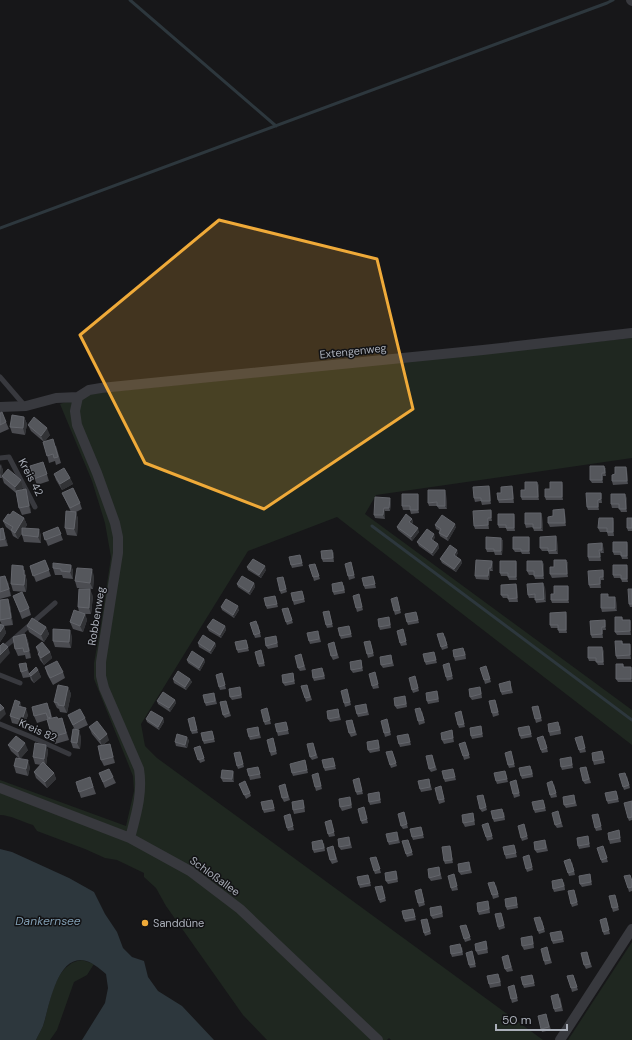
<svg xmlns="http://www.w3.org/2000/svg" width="632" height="1040" viewBox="0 0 632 1040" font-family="'DM Sans',sans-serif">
<rect width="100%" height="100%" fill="#171719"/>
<path fill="#1f2720" d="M632,338V458L376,495L365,514L632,710V745L337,517L248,551L141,724L145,746L157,758L543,1040H391L389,1038L387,1040H267L243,1015L166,906L156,888L144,877V873L117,860L105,858L85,849L37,831L33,825C23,822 10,815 0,815V780L126,826L134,791L133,776L94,679V663L101,624L111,557L105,523L92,481L60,404L89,394Z
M632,942V1040H568Z
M82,960L94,964L87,975L74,982L57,1030L50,1040H36C38,1035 41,1031 43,1026C49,1008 52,978 68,966C72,962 77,961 82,960Z"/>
<path fill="#2d373d" d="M0,849L12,852L69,878L94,892L105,914L117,932L123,948L132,957L144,961L148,977L158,991L182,1006L214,1040H82L105,1003L108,988L106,974C99,968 91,961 82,960C56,958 49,1008 43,1026C41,1031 38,1035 36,1040H0Z"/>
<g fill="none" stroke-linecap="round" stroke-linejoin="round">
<path stroke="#2d373d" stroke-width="3" d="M130,0L276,126
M0,228L607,3L613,0
M372,526L632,720"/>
<path stroke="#38393e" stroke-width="5" d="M0,377L25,406
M0,458L9,457L35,507
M0,651L55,603
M0,675L20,683
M0,724L29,736L69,754"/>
<path stroke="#38393e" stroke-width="10" d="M631,0L632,1
M78,397L75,411L77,425L97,473L115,523L118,537V553L101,662V676L104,688L139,769C143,793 136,815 130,838
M0,407L26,406L56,398L78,397L89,390L101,388L483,350L632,333
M0,788L130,838L190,871L240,909L378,1040
M560,1040L632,929"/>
</g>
<path fill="#4b4c51" d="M0,413L6,422L9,429L0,433Z
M24,417L27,424L25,435L12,433L10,427Z
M28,425L50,435L44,442L56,446L61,463L56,465L55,461L49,463L44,442L31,431Z
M43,462L49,481L37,485L30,466Z
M0,464L3,470L2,475L21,480L23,487L20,490L26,489L28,495L31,513L22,515L19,508L16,493L4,483L2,477V478H0Z
M604,466L606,469V476H603V483H592L590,480Z
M626,467L627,470L628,484L613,485L612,481Z
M54,474L70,478L73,484L62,490L56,480Z
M539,485V500H522L521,497L525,490Z
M563,485V500H546L545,497L550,489Z
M512,486L513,490L514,503H499L498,500L501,493Z
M490,489L491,504L482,505L481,501L475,502L474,498Z
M62,493L80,503L82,509L76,512L78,519L77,536L67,535L65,528L71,512Z
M601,493L602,496V503H599V510H588L587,507Z
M418,494L419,497V513L411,514L410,510H403L402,506Z
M446,494L447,509H439L437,506H429L428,503Z
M627,498V512H621L619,508H612L611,504Z
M391,502L390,511H385V519L375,518L374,515Z
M491,510L492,514V521H489V529H475L474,526Z
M565,513L566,526L550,527L548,523L553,516Z
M10,515L24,518L27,525L25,528L41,535V543L24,542L22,535V533L18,539L13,536L11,531L6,527L3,521Z
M542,516L543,531H534L533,527L526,528L525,524Z
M515,517V531H507L506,528H499L498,525Z
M632,518V531H628L627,528Z
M412,519L413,522L412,524L419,532L412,541L398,530L397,527Z
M614,522V536H608L607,532H600L598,528Z
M435,525L456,527L448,541L440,536L439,533L440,531L436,529Z
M58,527L63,540L48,546L43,533Z
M3,528L5,535L8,546L0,547V529Z
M556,536L557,540L558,554H549L548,551H542L540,548Z
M435,537L433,541L438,544L439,548L433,556L419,546L417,542Z
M529,537L530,540V554H522L521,552H515L513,549Z
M501,538L503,541L502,555H495L494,552H487L486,549Z
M602,543L603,546L604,553H601V561H589L588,557Z
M628,545V559H622L621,555H614L613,552Z
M334,553V562H323L322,559Z
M458,553L456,556L461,560L462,563L456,572L442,563L440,559Z
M300,555L303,566L292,568L291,565Z
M45,560L51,576L36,582L30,566Z
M566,560L568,563V577L552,578L550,574L554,567Z
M492,561L493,564V571H490L489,580L476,579L475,576Z
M516,561L517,565V580H509L508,576H501L500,573Z
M315,564L320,579L314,581L313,577Z
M544,564V579H535L534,575H529L527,571Z
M71,565L73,571V579L63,578L62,575H55L53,568Z
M23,566L25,573L27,582L26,592L13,591L11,584Z
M352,566L355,578L349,580L348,576Z
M247,567L266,570L261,578L248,570Z
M628,568V582H622L621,578H614L613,575Z
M603,570L604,574V580H601V588H590L589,585Z
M94,576L93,589L77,588L75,581Z
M373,576L376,588L365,589L364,586Z
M0,577L8,582L11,596L0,599Z
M284,580L287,592L281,594L280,591Z
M254,583L255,587L250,595L238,587L237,584Z
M516,584L517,587L518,602H509L508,598H503L501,595Z
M344,585L345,593L334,595L333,592Z
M568,586L569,589V603H552L551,600L554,594Z
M545,587L546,602L536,603L535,598H529L528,595Z
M632,589V607H630L629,604Z
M303,594L305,602L294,605L293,601Z
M13,596L29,608L31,615L22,619Z
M93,596L91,614H85L87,620L83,632L73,629L70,622L79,612L78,607Z
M275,596L278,607L267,609L266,606Z
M609,597L616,600L617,611L602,612L601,608Z
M360,598L363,610L357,612L356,608Z
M0,600L10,605L13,625L4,626L6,633L0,642V624L2,625L0,621Z
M398,601L401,613L395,615L394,611Z
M221,607L239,610L234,618L222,610Z
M288,608L293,623L287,625L286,622Z
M329,611L333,627L327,628L326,625Z
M417,615L419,623L408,625L407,622Z
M567,616V633H559L558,628H551L550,625Z
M622,617L623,620H630L631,623V635H617L615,632Z
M390,621L391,628L380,630L379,627Z
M258,624L261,637L255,638L254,635Z
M606,624V630H603V638H592L591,635Z
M27,626L46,627L49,634L44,642L29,632Z
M225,626L226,630L221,638L209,631L207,627Z
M349,626L352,637L341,639L340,636Z
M404,633L407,645L401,646L400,643Z
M25,634L28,641L31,658L26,659L25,655L18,656L15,649Z
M319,634L321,642L310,644L309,641Z
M72,636L71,648L55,647L53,641Z
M445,636L448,648L442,650L441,647Z
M277,639L278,647L268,649L266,646Z
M246,640L249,651L238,653L237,650Z
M622,641L623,644L631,647V659H617L616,656Z
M334,642L339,658L333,660L331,656Z
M198,643H215L216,646L211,654L199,647Z
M371,644L374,656L368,658L367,654Z
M36,647L50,652L52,658L44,665L40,660Z
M465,651L466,659L455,661L454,657Z
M604,651V665H598L596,661H589L588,658Z
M262,654L265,666L259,667L258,664Z
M301,654L306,670L300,671L298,668Z
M391,655L394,666L383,668L381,665Z
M435,656L437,663L426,665L425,662Z
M204,659L205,662L200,671L188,663L187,660Z
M361,660L363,671L353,673L351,670Z
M26,663L29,673L38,670L41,677L34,683L31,680L30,677L23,678L21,672Z
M449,663L453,679L447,681L446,677Z
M623,664L624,667H631L632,671V682H618L616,679Z
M486,666L491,682L485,684L484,680Z
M45,667L63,672L65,678L53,685L47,674Z
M324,672L325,679L314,681L313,678Z
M375,672L379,688L373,689L372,686Z
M222,673L226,689L220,690L219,687Z
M293,673L295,684L285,686L283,683Z
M173,679H190L192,682L186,690L174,683Z
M416,679L419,691L413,693L412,690Z
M510,681L513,693L502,695L501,692Z
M307,685L312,700L306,702L305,698Z
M68,687L71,694L67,713L60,712L59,709L57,708L54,702Z
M241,690L242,698L232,700L230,697Z
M481,690L482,698L472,700L470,697Z
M348,693L351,705L345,707L344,703Z
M438,694L439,702L428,704L427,701Z
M215,696L217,704L206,706L205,703Z
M406,699L407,707L397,709L395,706Z
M175,700L176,703L170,712L158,704L157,701Z
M20,702L21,707L28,715L24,726L12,723L10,716Z
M496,703L499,715L493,717L492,713Z
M227,704L231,716L225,718L223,715Z
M538,706L542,721L536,723L535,719Z
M367,707L369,715L358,717L357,714Z
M267,708L271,724L265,725L264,722Z
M50,709L52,718L58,719L64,724L69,740L55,744L47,720L37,723L34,716Z
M338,709L341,720L330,722L328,719Z
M422,711L425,723L419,725L418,721Z
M461,711L465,727L459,728L458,725Z
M68,715L85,718L88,725L77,730L81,737L80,749L73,748L71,742L75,730L71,722Z
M194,717L198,733L192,734L191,731Z
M163,718L164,722L159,730L147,722L146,719Z
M352,720L357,735L351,737L349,733Z
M286,722L289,734L278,736L277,732Z
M388,723L391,735L385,737L384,733Z
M481,726L483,737L472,739L471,736Z
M529,726L532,737L521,739L520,736Z
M560,726L561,734L550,736L549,732Z
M89,727L109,740L103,745L110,744L115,763L104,766L101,760L102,746L92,734Z
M258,727L261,738L250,740L249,737Z
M452,730L454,742L444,744L442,740Z
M212,731L215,742L204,744L203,741Z
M582,736L586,752L580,753L579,750Z
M409,737L411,745L400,747L399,744Z
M273,738L277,754L271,756L270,752Z
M545,739L548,752L542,753L541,750Z
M189,740L187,748L176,746L175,742Z
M379,743L380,751L370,753L368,750Z
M8,745L28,750L20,759L30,767L28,776L16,773L14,766L20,759L11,751Z
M46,745L48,751L46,765L54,773L56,779L47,788L36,778L34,772L41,765L35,764L33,757Z
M200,746L205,761L200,763L194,748Z
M314,746L318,758L312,760L310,757Z
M466,746L470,758L464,760L463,756Z
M392,751L397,766L391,768L390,765Z
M602,751L605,763L594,765L593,761Z
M241,755L244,767L238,769L237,766Z
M432,755L437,770L431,772L429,769Z
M512,755L515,767L509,768L508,765Z
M571,757L573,768L562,770L561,767Z
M334,761L336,769L325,771L324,768Z
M306,764L308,773L293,776L292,773Z
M586,767L591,783L585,784L583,781Z
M532,769L533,777L522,779L521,776Z
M259,770L261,778L250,780L249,776Z
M233,771L234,774V782H223L221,778Z
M454,772L456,780L445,782L444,779Z
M99,773L113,777L116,783L105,788Z
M506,774L508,782L497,784L496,781Z
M627,776L630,788L624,790L623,787Z
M90,777L96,794L81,798L79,792Z
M319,777L322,789L316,791L315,787Z
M359,778L363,794L357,795L356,792Z
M429,779L432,790L421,792L420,789Z
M516,780L520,796L514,798L513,794Z
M239,784L250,793L251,796L246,799Z
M285,784L290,800L284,802L282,798Z
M554,784L557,797L551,798L550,795Z
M441,786L445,802L439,804L438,800Z
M616,791L619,802L608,804L607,801Z
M379,792L381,803L370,805L369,802Z
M483,795L487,810L482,812L480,809Z
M575,799L577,806L566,808L564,805Z
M351,800L352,808L342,811L340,807Z
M632,801V820L629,821L628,818Z
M273,803L275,811L264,813L263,810Z
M304,803L305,812L294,814L293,810Z
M544,803L546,811L535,813L534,810Z
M365,810L368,823L362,824L361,821Z
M558,811L563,827L557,828L555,825Z
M404,812L408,828L403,829L401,826Z
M504,812L505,820L494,822L493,819Z
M290,814L294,830L288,831L287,828Z
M474,817L475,825L465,827L463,823Z
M599,817L602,830L596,831L595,828Z
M331,820L335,836L329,837L328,834Z
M488,823L493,839L487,841L486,837Z
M524,824L528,839L522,841L521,838Z
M421,827L424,838L413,840L412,837Z
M619,830L621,842L610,844L609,840Z
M398,835L400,843L389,845L388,842Z
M588,836L590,847L579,849L578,846Z
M350,840L352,848L341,850L339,847Z
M324,843L325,851L314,853L313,850Z
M409,843L413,855L407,857L406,854Z
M546,843L548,851L537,853L535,850Z
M333,846L338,862L332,864L330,860Z
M451,849L453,863L445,864L444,861Z
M515,849L517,857L506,859L505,855Z
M604,849L608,862L602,863L601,860Z
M376,857L381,873L375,874L374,871Z
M530,858L533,870L527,872L526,869Z
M572,862L575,875L569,876L568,873Z
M470,865L472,873L461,875L459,872Z
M439,867L442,879L431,881L429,878Z
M397,874L398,882L388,884L386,881Z
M590,874L592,885L582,887L580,884Z
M455,877L458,890L452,891L451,888Z
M369,878L371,886L360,888L359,885Z
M632,880V891L629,892L628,888Z
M564,882L565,890L554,892L553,889Z
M496,885L499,897L493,899L492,895Z
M382,886L386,901L380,903L379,900Z
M421,889L425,905L419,907L418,903Z
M574,890L578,905L572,907L571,904Z
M516,897L518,908L507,910L506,907Z
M616,898L619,910L613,912L612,908Z
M489,905L490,913L479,915L478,912Z
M442,909L443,917L433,919L431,916Z
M414,912L416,920L405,922L404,919Z
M502,916L505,928L499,930L498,927Z
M606,918L610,934L604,935L603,932Z
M542,920L545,932L539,934L538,931Z
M428,922L431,934L425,936L424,933Z
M466,925L471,940L465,942L464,939Z
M562,934L564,942L553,944L552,941Z
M533,940L534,948L524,950L522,946Z
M487,945L488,953L478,955L476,951Z
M462,947L463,955L452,957L451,954Z
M547,947L552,963L545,965L544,961Z
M473,955L476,967L470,968L469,965Z
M508,955L513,971L507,972L505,969Z
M588,955L592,967L586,969L584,965Z
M532,975L535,986L524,988L523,985Z
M573,975L578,990L572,992L571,988Z
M500,978L501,986L490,988L489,984Z
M514,985L518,1001L512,1003L511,999Z
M560,997L563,1011L555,1012L554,1009Z
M546,1014L551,1030L542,1032L541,1029Z"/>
<path fill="#323336" d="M24,417L27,424L25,435L23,428Z
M47,428L50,435L44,442L41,436Z
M1,464L3,470L2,478L0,473Z
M604,466L606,469V476L605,473Z
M626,467L627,470L628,484L627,481Z
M602,473L603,476V483L602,480Z
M70,478L73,484L62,490L60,484Z
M21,480L23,487L17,494L15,487Z
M537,482L539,485V500L538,497Z
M562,482L563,485V500L562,497Z
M489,486L490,489L491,504L490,501Z
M512,486L513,490L514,503L513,499Z
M26,489L28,495L31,513L29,506Z
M445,490L446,494L447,509L445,506Z
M601,493L602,496V503L601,499Z
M418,494L419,497V513L418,510Z
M625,494L627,498V512L626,509Z
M390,498L391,502L390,511L389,508Z
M598,500L599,503V510L598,507Z
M384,508L385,511V519L383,515Z
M564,509L565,513L566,526L565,523Z
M491,510L492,514V521L491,518Z
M76,512L78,519L77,536L74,529Z
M541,513L542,516L543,531L541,528Z
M514,514L515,517V531L514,528Z
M24,518L27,525L18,539L15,533Z
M488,518L489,521V529L488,525Z
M613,518L614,522V536L613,532Z
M412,519L413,522L411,526L409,522Z
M455,524L456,527L448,541L447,537Z
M3,528L5,535L8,546L5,539Z
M418,528L419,532L412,541L411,537Z
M39,529L41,535V543L38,537Z
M434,534L435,537L432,543L431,539Z
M556,536L557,540L558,554L556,550Z
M529,537L530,540V554L529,551Z
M501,538L503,541L502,555L501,551Z
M627,542L628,545V559L627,556Z
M602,543L603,546L604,553L602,550Z
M438,544L439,548L433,556L432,553Z
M332,550L334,553V562L333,558Z
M457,550L458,553L455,558L454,555Z
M599,550L601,553V561L600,557Z
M461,560L462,563L456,572L454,569Z
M566,560L568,563V577L567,574Z
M492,561L493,564V571L491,568Z
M516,561L517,565V580L516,577Z
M542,561L544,564V579L543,576Z
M71,565L73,571V579L70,572Z
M627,565L628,568V582L627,579Z
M23,566L25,573L27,582L26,592L24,585Z
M265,566L266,570L261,578L259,575Z
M489,568L490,571L489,580L488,576Z
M92,569L94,576L93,589L90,583Z
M603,570L604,574V580L603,577Z
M5,576L8,582L11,596L9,589Z
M600,577L601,580V588L600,584Z
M254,583L255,587L250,595L249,592Z
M543,583L545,587L546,602L544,599Z
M516,584L517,587L518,602L517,598Z
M568,586L569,589V603L568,600Z
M90,589L93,596L91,614L89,608Z
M615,597L616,600L617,611L615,608Z
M8,599L10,605L13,625L11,618Z
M238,606L239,610L234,618L233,615Z
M566,612L567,616V633L566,630Z
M85,614L87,620L83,632L80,626Z
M605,620L606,624V630L605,627Z
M630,620L631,623V635L630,631Z
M4,626L6,633L0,642V632Z
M225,626L226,630L221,638L220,635Z
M46,627L49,634L44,642L41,635Z
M602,627L603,630V638L602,634Z
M70,630L72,636L71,648L69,642Z
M25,634L28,641L31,658L29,651Z
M215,643L216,646L211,654L210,651Z
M630,644L631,647V659L630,655Z
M8,647L10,653L0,664V655Z
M602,647L604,651V665L603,662Z
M50,652L52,658L44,665L41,658Z
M204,659L205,662L200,671L199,668Z
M631,667L632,671V682L631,679Z
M38,670L41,677L34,683L31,676Z
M190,679L192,682L186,690L185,687Z
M68,687L71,694L67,713L64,706Z
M175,700L176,703L170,712L169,708Z
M20,702L22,708L18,706Z
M4,708L6,714L0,720V711Z
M26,708L28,715L24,726L22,720Z
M163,718L164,722L159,730L158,727Z
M79,730L81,737L80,749L77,743Z
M107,734L109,740L102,746L100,740Z
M187,737L189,740L187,748L185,745Z
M25,743L28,750L20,759L18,752Z
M110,744L112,750L115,763L113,757Z
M46,745L48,751L46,766L44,759Z
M28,760L30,767L28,776L26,769Z
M233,771L234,774V782L232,779Z
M54,773L56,779L47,788L45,782Z
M450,846L451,849L453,863L452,860Z"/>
<path fill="#55575c" stroke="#63656b" d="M2,412L6,422L0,425V413Z
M12,415L24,417L23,428L10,427Z
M34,417L47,428L41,436L28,425Z
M53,439L58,457L54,458L53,454L47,456L43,442Z
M43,462L47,474L34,479L30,466Z
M590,466H604L605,473H602V480H590Z
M615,467H626L627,481H612V475L615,474Z
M64,468L70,478L60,484L54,474Z
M8,469L21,480L15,487L2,476Z
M525,482H537L538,497H521V490H525Z
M550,482H562V497H545V489H550Z
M489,486L490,501H481V498H474L473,487Z
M512,486L513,499L498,500L497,493H501V487Z
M73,488L80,503L70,508L62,493Z
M26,489L29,506L19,508L16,491Z
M428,490H445V506H437V502L428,503Z
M586,493H601V499L598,500V507H587Z
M402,494H418V510H410V506H402Z
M611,494H625L626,509H619V504H611Z
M375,497L390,498L389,508H384L383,515H374Z
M564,509L565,523H548V517L553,516V510Z
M491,510V518H488V525L474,526L473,511Z
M13,511L24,518L15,533L11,530L13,527L3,521L8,514L10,515Z
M66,511L76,512L74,529L65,528Z
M525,513H541V528H533V524H525Z
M406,514L412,519L409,522L418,528L411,537L397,527Z
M498,514H514V528H506V525H498Z
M442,515L455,524L447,537L439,533L441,529L435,525Z
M599,518H613V532H607V528H598Z
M627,518H632V528H627Z
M58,527L61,534L45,540L43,533Z
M3,528L5,539L0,540V529Z
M22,528L39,529L38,537L22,535Z
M427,529L434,534L431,539L438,544L432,553L417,542Z
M556,536V550L548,551V548H540V537Z
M486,537L501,538V551H494V549H486Z
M513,537H529V551H521V549H513Z
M613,542H627V556H621V552H613Z
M602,543V550H599L600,557H588V544Z
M450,545L457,550L454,555L461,560L454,569L440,559Z
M332,550L333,558L322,559L321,551Z
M300,555L302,563L291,565L289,557Z
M253,559L265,566L259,575L247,567Z
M45,560L49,570L33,576L30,566Z
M476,560L492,561L491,568H489L488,576H475Z
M554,560H566L567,574H550V567H554Z
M500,561H516V577H508V573H500Z
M527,561H542L543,576H534V571H527Z
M351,562L354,575L348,576L345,564Z
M53,563L71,565L70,572L61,571V569L53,568Z
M315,564L319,576L313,577L309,565Z
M12,565L23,566V570H24V575H25L24,585L11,584Z
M613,565H627V579H621V575H613Z
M77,568L92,569L90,583L75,581Z
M603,570V577H600V584L589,585L588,571Z
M5,576L9,589L0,592V577Z
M242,576L254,583L249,592L237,584Z
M373,576L375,584L364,586L362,578Z
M283,577L286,589L280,591L277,578Z
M342,582L344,590L333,592L332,584Z
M543,583L544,599L535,600V594L528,595L527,584Z
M516,584L517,598L508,599V595H501V585Z
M554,586H568V600H551V594H554Z
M79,589H90L89,608L78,607Z
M628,589H632V604H629Z
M302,591L304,599L293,601L291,593Z
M22,592L29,608L20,612L13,596Z
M359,594L362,607L356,608L353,596Z
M601,594H608V597H615V608H601Z
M275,596L277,604L266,606L264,598Z
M397,597L400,610L394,611L391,599Z
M8,599L11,618L0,620V600Z
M226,599L238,606L233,615L221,607Z
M288,608L292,620L286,622L282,609Z
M74,610L85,614L80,626L70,622Z
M329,611L332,624L326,625L323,612Z
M416,612L418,620L407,622L405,614Z
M566,612V630H558V625H550V613Z
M389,617L390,625L379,627L378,619Z
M615,617H622V620H630V631L615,632Z
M32,618L46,627L41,635L27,626Z
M213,619L225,626L220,635L207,627Z
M605,620V627H602V634L591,635L590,621Z
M256,621L260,633L254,635L250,623Z
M0,624L4,626L0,632Z
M349,626L351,634L340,636L338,628Z
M53,629L70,630L69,642L53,641Z
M403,629L406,641L400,643L397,631Z
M318,631L319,639L309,641L307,633Z
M443,633L447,645L441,647L437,634Z
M25,634L29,651L24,652L23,648L15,649L13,637Z
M203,635L215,643L210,651L198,643Z
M276,636L277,643L266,646L265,638Z
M246,640L248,648L237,650L235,642Z
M370,641L373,653L367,654L364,642Z
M615,641H622V644H630V655L616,656Z
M42,642L50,652L41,658L38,654L40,652L36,647Z
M334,642L337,655L331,656L328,644Z
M3,643L8,647L0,655V646Z
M588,647H602L603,662H596V658H588Z
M463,648L465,655L454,657L453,650Z
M261,650L264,663L258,664L255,652Z
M192,651L204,659L199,668L187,660Z
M434,652L436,660L425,662L423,654Z
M301,654L304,666L298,668L295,656Z
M391,655L392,663L381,665L380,657Z
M361,660L362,668L351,670L350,662Z
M57,661L63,672L50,678L45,667Z
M26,663L27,670L21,672L19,664Z
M449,663L452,676L446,677L443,665Z
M616,664H623V667H631V679H616Z
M486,666L490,679L484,680L480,668Z
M36,667L38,670L31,676L29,674Z
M322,668L324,676L313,678L312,670Z
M178,671L190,679L185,687L173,679Z
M375,672L378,684L372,686L369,674Z
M222,673L225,685L219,687L216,675Z
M293,673L294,681L283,683L282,675Z
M415,676L418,688L412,690L409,678Z
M510,681L511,690L501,692L499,684Z
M58,685L68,687L64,706L58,705V703L54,702Z
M307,685L310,697L305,698L301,686Z
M240,687L241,695L230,697L229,689Z
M480,687L481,694L470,697L469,689Z
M347,689L350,702L344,703L341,691Z
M437,691L438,699L427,701L426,693Z
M163,692L175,700L169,708L157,701Z
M214,693L215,701L205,703L203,695Z
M405,696L406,704L395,706L394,698Z
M15,700L20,702L18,706L26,708L22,720L10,716Z
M495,700L498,712L492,713L489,701Z
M226,701L229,713L223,715L220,702Z
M47,703L51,717L48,718L46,713L34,716L32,707Z
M0,704L4,708L0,711Z
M366,704L367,712L357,714L355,706Z
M538,706L541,718L535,719L532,707Z
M267,708L270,720L264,722L261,710Z
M420,708L424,720L418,721L415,709Z
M80,709L85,718L73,725L68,715Z
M338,709L339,717L328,719L327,711Z
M151,711L163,718L158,727L146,719Z
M461,711L464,724L458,725L455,713Z
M57,717L58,719L62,718L66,733L52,737L47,719Z
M194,717L197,730L191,731L188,719Z
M387,719L390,732L384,733L381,721Z
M352,720L355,732L349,733L346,721Z
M97,721L107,734L100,740L89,727Z
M286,722L288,730L277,732L275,724Z
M558,722L560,730L549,732L548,724Z
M481,726L482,734L471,736L470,728Z
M529,726L531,734L520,736L518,728Z
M258,727L259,735L249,737L247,729Z
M73,729L79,730L77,743L71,742Z
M452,730L453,738L442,740L441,733Z
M212,731L214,739L203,741L201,733Z
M177,734L187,737L185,745L175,742Z
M408,734L410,742L399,744L397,736Z
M16,736L25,743L18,752L8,745Z
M543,736L547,748L541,750L537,738Z
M582,736L585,748L579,750L575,738Z
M273,738L276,751L270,752L267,740Z
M378,740L379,748L368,750L367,742Z
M465,742L469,755L463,756L459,744Z
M35,743L46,745L44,759L33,757Z
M313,743L316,755L310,757L307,744Z
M110,744L113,757L101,760L98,746Z
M200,746L204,758L198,760L194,748Z
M392,751L396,763L390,765L386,752Z
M511,751L514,764L508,765L505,753Z
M602,751L604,759L593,761L592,753Z
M240,752L243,764L237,766L234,753Z
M432,755L435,767L429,769L426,756Z
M571,757L572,765L561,767L560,759Z
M16,758L28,760L26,769L14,766Z
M333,758L335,766L324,768L322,760Z
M305,760L307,770L292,773L290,764Z
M43,762L54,773L45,782L34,772Z
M530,766L532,774L521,776L519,768Z
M258,767L260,774L249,776L247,769Z
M586,767L589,779L583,781L580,768Z
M109,769L113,777L103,782L99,773Z
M453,769L455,777L444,779L442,771Z
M222,770L233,771L232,779L221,778Z
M505,771L507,779L496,781L494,773Z
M318,773L321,786L315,787L312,775Z
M625,773L629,785L623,787L619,774Z
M90,777L93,787L79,792L76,782Z
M359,778L362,791L356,792L353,780Z
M429,779L430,787L420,789L418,781Z
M516,780L519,793L513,794L510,782Z
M245,781L250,793L244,795L239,784Z
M552,781L556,793L550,795L547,783Z
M285,784L288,797L282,798L279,786Z
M441,786L444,799L438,800L435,788Z
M616,791L618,799L607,801L605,793Z
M379,792L380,800L369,802L368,794Z
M483,795L486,807L480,809L477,796Z
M574,795L575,803L564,805L563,797Z
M350,797L351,805L340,807L339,799Z
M272,800L274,808L263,810L261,802Z
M303,800L304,808L293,810L292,802Z
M543,800L545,808L534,810L532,802Z
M632,801V817L628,818L624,803Z
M364,807L367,819L361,821L358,809Z
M502,809L504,817L493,819L491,811Z
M558,811L561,823L555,825L552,813Z
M404,812L407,824L401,826L398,814Z
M473,813L474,821L463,823L462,815Z
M290,814L293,826L287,828L284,816Z
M598,814L601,826L595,828L592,815Z
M331,820L334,832L328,834L325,822Z
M488,823L492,836L486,837L482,825Z
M524,824L527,836L521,838L518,826Z
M421,827L423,835L412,837L410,829Z
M619,830L620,838L609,840L608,833Z
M397,832L398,840L388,842L386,834Z
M588,836L589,844L578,846L577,838Z
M349,837L350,845L339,847L338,839Z
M322,840L324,848L313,850L312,842Z
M408,840L412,852L406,854L402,841Z
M545,840L546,848L535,850L534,842Z
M514,845L516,853L505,855L503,847Z
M333,846L336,859L330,860L327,848Z
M450,846L452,860L444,861L442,847Z
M603,846L607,858L601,860L597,848Z
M529,855L532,867L526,869L523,857Z
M376,857L380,869L374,871L370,858Z
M570,859L574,871L568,873L564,861Z
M469,862L470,870L459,872L458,864Z
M439,867L440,875L429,878L428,869Z
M396,871L397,879L386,881L385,873Z
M454,874L457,886L451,888L448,876Z
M590,874L591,882L580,884L579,876Z
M368,875L370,883L359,885L357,877Z
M630,875L632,881V887L628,888L624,876Z
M562,879L564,886L553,889L552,881Z
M494,882L498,894L492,895L488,883Z
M382,886L385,898L379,900L375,887Z
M421,889L424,902L418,903L415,891Z
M574,890L577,902L571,904L568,891Z
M615,895L618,907L612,908L609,896Z
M516,897L517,905L506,907L505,899Z
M488,901L489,909L478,912L477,903Z
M441,906L442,913L431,916L430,908Z
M413,909L415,917L404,919L402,911Z
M501,913L504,925L498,927L495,914Z
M540,917L544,929L538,931L534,918Z
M606,918L609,930L603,932L600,920Z
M427,919L430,931L424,933L421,920Z
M466,925L470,937L464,939L460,926Z
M561,931L563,939L552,941L550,933Z
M532,936L533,944L522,946L521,938Z
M486,941L487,949L476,951L475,944Z
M460,944L462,952L451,954L450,946Z
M547,947L550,960L544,961L541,949Z
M472,951L475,964L469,965L466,953Z
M587,952L590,964L584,965L581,953Z
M508,955L511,967L505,969L502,957Z
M498,974L500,982L489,984L487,976Z
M532,975L534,983L523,985L521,977Z
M573,975L577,987L571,988L567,976Z
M514,985L517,998L511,999L508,987Z
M558,994L561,1007L554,1009L551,996Z
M546,1014L549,1027L541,1029L538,1016Z"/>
<path fill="#efaa39" fill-opacity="0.2" stroke="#efaa39" stroke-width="3" stroke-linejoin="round" d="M219,220L377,259L413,409L264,509L145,463L80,335Z"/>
<circle fill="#efaa39" stroke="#121214" stroke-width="1.5" cx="145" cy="923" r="4"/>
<g text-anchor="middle" stroke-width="3" stroke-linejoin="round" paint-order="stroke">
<g font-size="11" fill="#aaafb9" stroke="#121214">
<text transform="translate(353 351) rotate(-6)" y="4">Extengenweg</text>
<text transform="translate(31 477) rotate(62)" y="4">Kreis 42</text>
<text transform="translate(96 616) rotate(-81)" y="4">Robbenweg</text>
<text transform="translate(38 730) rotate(24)" y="4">Kreis 82</text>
<text transform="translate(215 876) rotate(36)" y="4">Schloßallee</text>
</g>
<g font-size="11" fill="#aaafb9" stroke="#121214" text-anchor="start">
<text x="153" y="927">Sanddüne</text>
</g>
<g font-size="12" font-style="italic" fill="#819eb3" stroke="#121214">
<text x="48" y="925">Dankernsee</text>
</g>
</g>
<path d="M496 1024v6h71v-6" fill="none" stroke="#aaafb9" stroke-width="2"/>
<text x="502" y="1024" font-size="12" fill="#aaafb9" stroke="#121214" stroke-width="3" paint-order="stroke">50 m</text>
</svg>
